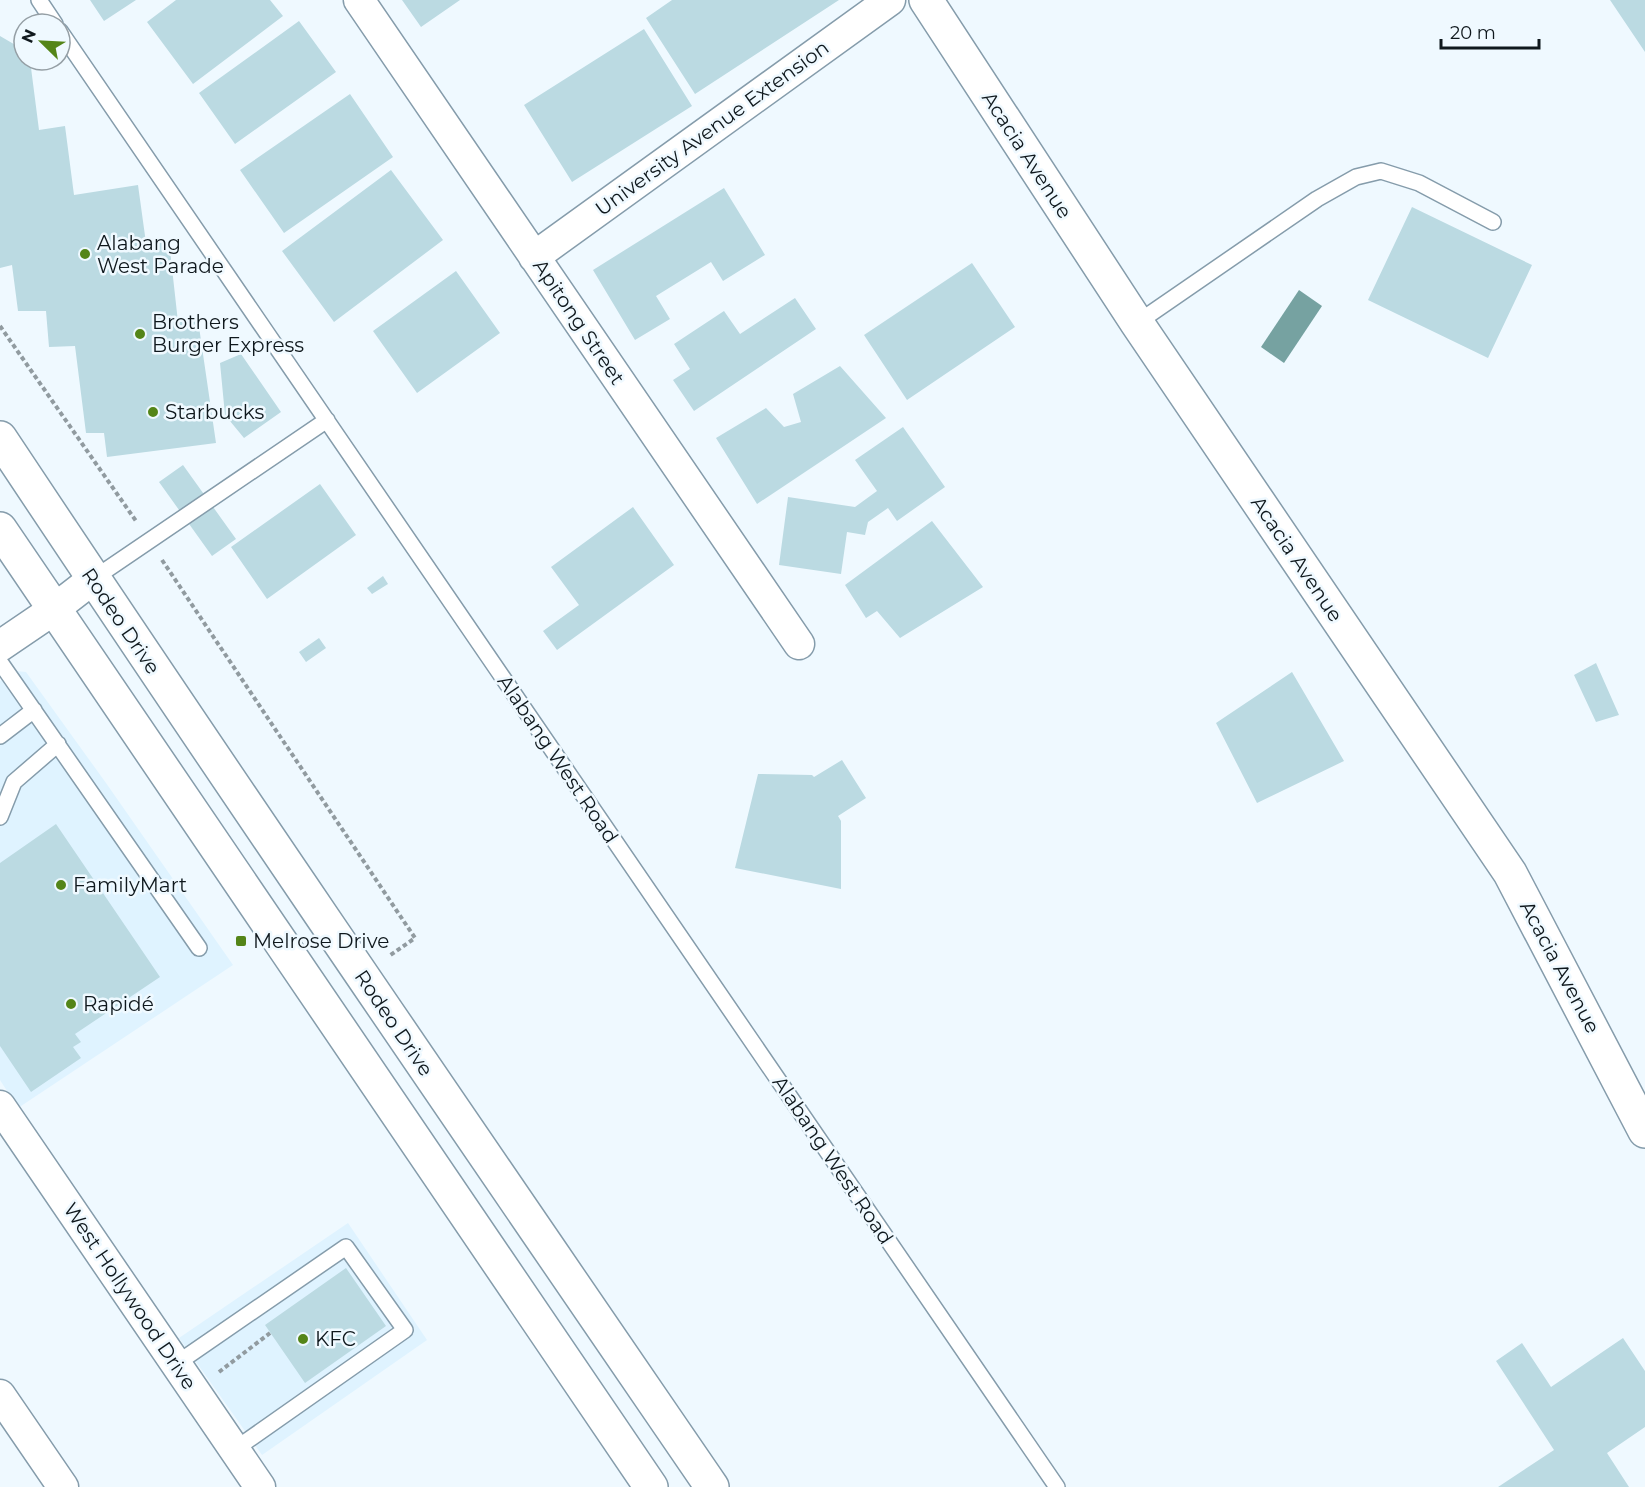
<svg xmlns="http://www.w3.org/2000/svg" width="1645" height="1487" viewBox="0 0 1645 1487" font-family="Montserrat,sans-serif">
<rect width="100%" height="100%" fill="#eff9ff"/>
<path fill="#dff3ff" d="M16,671L26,672L106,783L233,965L18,1108L0,1080V681Z
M348,1223L427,1340L262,1455L179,1338Z"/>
<path fill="#76a2a1" d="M1299,290L1322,306L1284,363L1261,347Z"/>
<path fill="#bbdae2" d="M90,0H136L104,21Z
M176,0H270L283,16L193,84L147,22Z
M402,0H460L421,27Z
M672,0H839L695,94L646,18Z
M1610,0H1645V52Z
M299,21L336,72L235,144L199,93Z
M644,29L692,106L572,182L524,105Z
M0,36L24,50V60H30L39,130L65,126L74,195L138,185L146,243L169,241L178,322L198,320L216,443L107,457L104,433H86L75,346L49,347L46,311H18L12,265L0,268Z
M350,94L393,157L284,233L240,170Z
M391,170L443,240L334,322L282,251Z
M724,188L765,255L723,281L711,262L656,296L670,319L635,340L593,270Z
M1412,207L1532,265L1488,358L1368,300Z
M972,263L1015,327L907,400L864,335Z
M456,271L500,333L417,393L373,331Z
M795,298L816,329L694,411L673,380L690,369L674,344L724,311L740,334Z
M241,354L281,412L244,438L225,415L220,363Z
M840,366L886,418L757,504L716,438L766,408L784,427L801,422L793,394Z
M903,427L945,487L897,521L888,508L868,522L865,535L847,532L841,574L779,565L788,497L855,507L877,491L855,460Z
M183,465L236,539L212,556L159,482Z
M320,484L356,535L267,599L231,547Z
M633,507L674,565L557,650L543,631L579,605L551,567Z
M932,521L983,587L900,638L877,611L866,618L845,585Z
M383,576L388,584L372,594L367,588Z
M319,638L326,648L306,662L299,652Z
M1596,663L1619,715L1596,722L1574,675Z
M1292,672L1344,761L1257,803L1216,723Z
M842,760L866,798L838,816L841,821V889L735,868L758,774L812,775L814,777Z
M56,824L160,977L75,1034L81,1042L73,1047L81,1058L31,1092L0,1046V863Z
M346,1268L386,1326L305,1383L265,1325Z
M1623,1338L1645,1371V1427L1607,1453L1629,1487H1498L1554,1450L1496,1361L1522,1343L1551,1387Z"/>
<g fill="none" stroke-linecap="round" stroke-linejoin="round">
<defs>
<path id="lane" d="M39,0L55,24
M60,31L1057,1487
M1137,323L1317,199L1356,177L1381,171L1419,183L1493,222
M93,579L327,420
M0,662L199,948
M0,736L34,710
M0,817L14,782L58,744
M176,1364L346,1247L405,1330L234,1450"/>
<path id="street" d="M359,0L799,644
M534,257L890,0
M0,646L53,610L93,579
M0,1106L260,1487
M0,1395L63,1487"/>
<path id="secondary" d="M926,0L1137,323L1510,873L1645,1131"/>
<path id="primary" d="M0,438C234,790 473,1138 712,1487
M0,529L651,1487"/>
</defs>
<use href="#lane" stroke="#859cab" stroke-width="18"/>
<use href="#street" stroke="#859cab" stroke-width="33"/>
<use href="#secondary" stroke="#859cab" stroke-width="36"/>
<use href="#primary" stroke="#859cab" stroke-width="36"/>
<path stroke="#919ba0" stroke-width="4" stroke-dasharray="4.5 3" stroke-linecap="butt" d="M0,326L136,521
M162,560L415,938L389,956
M219,1372L270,1333"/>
<use href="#lane" stroke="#fff" stroke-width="15"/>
<use href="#street" stroke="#fff" stroke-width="30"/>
<use href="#secondary" stroke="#fff" stroke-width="33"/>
<use href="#primary" stroke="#fff" stroke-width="33"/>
</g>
<g fill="#548518" stroke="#eff9ff" stroke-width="2">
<circle cx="85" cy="254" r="6"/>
<circle cx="140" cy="334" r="6"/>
<circle cx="153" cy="412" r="6"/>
<circle cx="61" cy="885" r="6"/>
<rect x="235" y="935" width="12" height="12" rx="3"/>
<circle cx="71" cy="1004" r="6"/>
<circle cx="303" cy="1339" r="6"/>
</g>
<g text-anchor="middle" stroke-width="5" stroke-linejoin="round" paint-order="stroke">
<g font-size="20" fill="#0f181d" stroke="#eff9ff">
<text transform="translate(712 128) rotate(-36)" y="7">University Avenue Extension</text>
<text transform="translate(1027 155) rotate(57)" y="7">Acacia Avenue</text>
<text transform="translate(579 322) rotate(56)" y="7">Apitong Street</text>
<text transform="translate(1297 559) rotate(56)" y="7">Acacia Avenue</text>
<text transform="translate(121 621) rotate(56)" y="7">Rodeo Drive</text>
<text transform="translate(558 759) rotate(56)" y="7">Alabang West Road</text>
<text transform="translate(1560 967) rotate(62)" y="7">Acacia Avenue</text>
<text transform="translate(394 1023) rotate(56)" y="7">Rodeo Drive</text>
<text transform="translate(833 1160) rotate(56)" y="7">Alabang West Road</text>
<text transform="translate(130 1296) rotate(56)" y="7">West Hollywood Drive</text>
</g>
<g font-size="20" fill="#0f181d" stroke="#eff9ff" text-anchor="start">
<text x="97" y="250">Alabang<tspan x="97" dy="23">West Parade</tspan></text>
<text x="152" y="329">Brothers<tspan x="152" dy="23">Burger Express</tspan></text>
<text x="165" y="419">Starbucks</text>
<text x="73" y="892">FamilyMart</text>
<text x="253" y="948">Melrose Drive</text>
<text x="83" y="1011">Rapidé</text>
<text x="315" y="1346">KFC</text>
</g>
</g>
<g transform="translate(42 42) rotate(294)"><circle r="28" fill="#eff9ff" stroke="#959fa5" stroke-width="1.5"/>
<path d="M0-4.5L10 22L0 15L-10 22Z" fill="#548518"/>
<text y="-9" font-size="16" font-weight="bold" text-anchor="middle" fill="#0f181d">N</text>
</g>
<path d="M1441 39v9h98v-9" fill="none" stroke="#0f181d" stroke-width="3"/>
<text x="1450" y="39" font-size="18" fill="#0f181d" stroke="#eff9ff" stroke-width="4.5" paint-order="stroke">20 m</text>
</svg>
